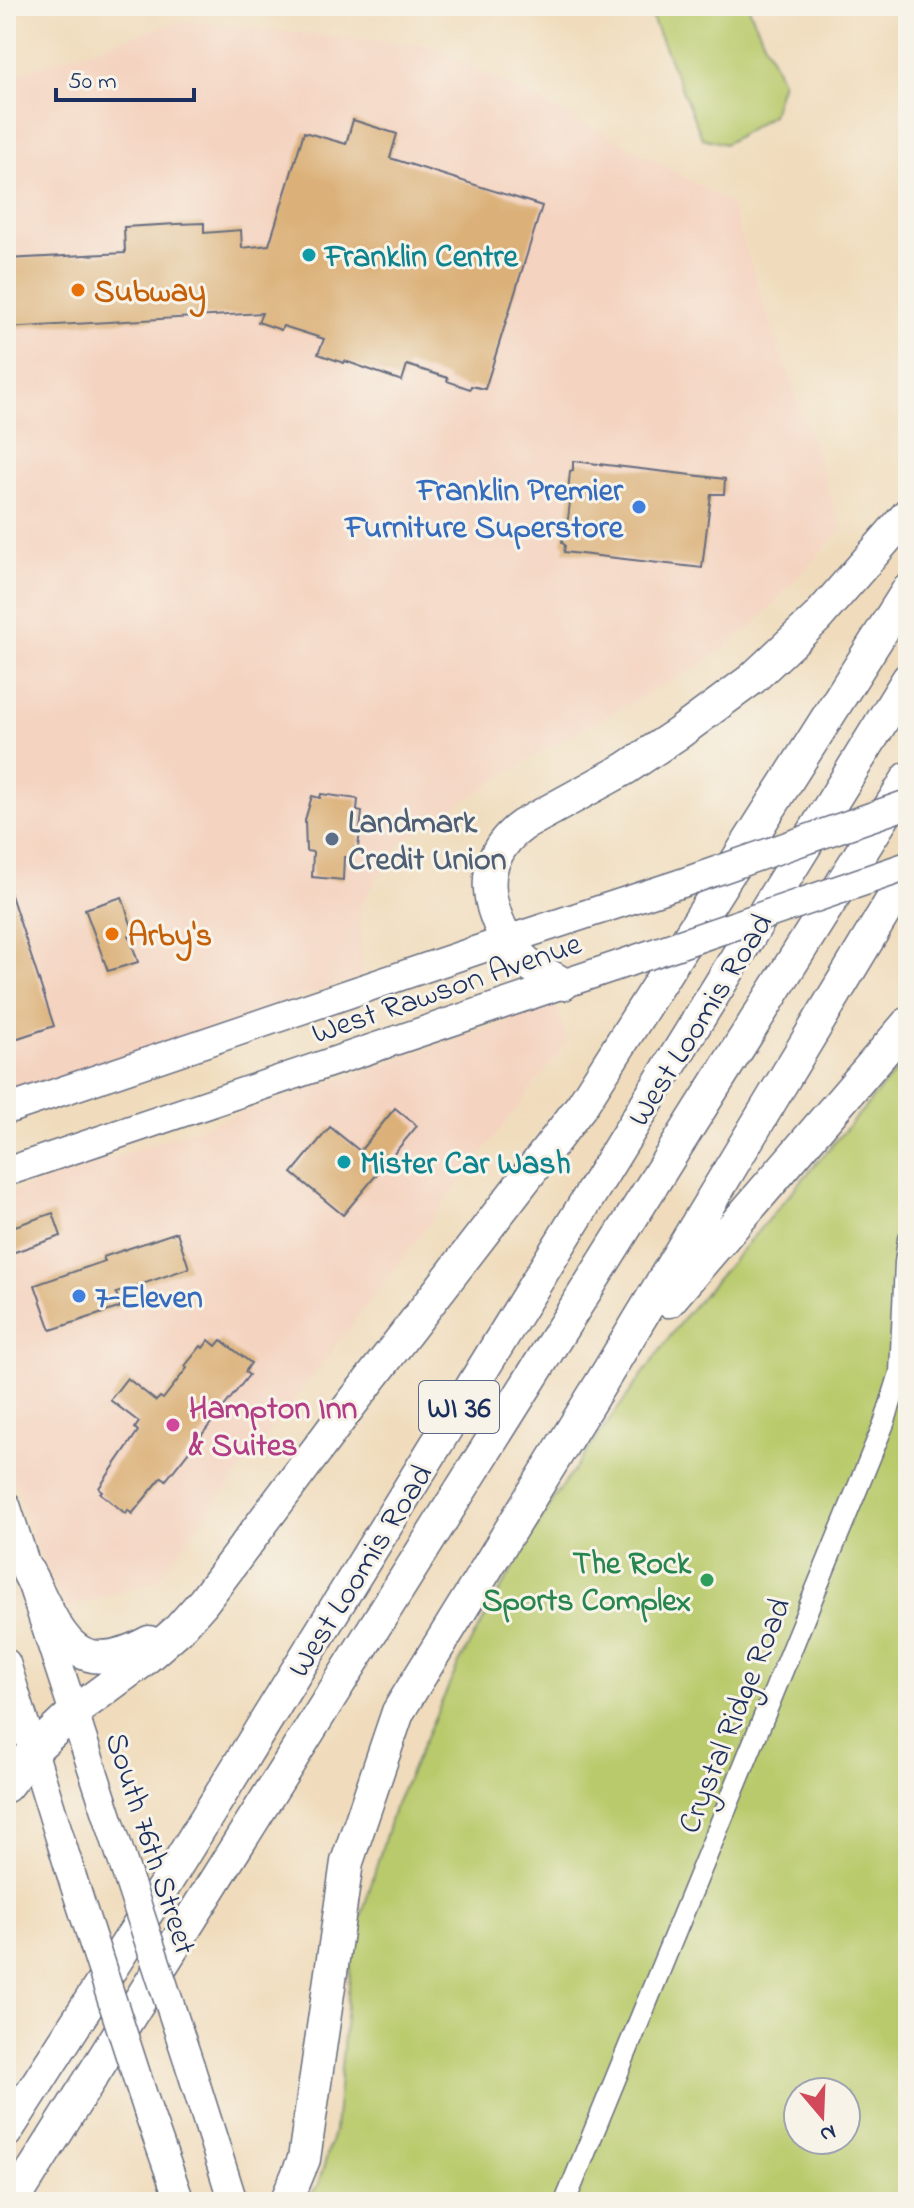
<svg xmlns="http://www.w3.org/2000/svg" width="914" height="2208" viewBox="0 0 914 2208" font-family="'Indie Flower',sans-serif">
<rect width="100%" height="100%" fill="#f7f3e8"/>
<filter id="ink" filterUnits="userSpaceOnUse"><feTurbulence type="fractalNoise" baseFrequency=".0125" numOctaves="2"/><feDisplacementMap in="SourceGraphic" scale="16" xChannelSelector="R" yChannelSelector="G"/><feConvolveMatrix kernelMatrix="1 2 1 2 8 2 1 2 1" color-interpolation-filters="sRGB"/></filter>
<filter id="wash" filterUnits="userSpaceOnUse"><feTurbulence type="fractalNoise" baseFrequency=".006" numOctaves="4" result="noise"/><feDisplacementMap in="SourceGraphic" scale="32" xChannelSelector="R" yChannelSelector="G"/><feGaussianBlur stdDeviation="1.8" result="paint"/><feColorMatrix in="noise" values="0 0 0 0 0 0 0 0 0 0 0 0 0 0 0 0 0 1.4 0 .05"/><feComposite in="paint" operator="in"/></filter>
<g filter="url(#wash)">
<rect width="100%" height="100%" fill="#f0dcbc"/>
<path fill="#f4d3c0" d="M179,21L430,46L618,140L730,203L842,529L753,626L695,668L537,754L400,843L361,904V976L6,1100V77Z
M556,1005L567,1042L158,1579L66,1609L35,1545L6,1455V1194Z"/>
<path fill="#b9ca6c" stroke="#6a7c65" stroke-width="2" fill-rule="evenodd" d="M647,6H748L782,81L772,115L725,144L702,138Z
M908,1057V2202H305L318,2185L335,2129L353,1944L394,1808L460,1661L553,1499L684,1317ZM798,2092H846V2140H798Z"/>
<g id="blocks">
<path fill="#dbb179" d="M353,120L397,134L390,158L542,206L485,389L471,386L470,389L447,381L448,378L407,365L402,381L345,361L344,363L318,354L324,339L283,326L281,330L258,322L262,313L6,328V259L125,253L124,227L177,224L204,223V233L241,230L242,248L269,245L304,132L346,144Z
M573,461L725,479L724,494H711L702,568L564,552L565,545L562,543L565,521L568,519L571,494L568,493L570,471L573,470Z
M321,794L358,799L357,811L362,812L358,848H354L353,857H344L343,880L312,877L313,852L306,851L305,820L312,796L320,798Z
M9,889L54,1026L6,1042V890Z
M122,897L134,933L129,935L138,962L108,971L85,909Z
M395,1108L417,1126L343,1215L292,1173L330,1127L360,1151Z
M53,1213L61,1236L6,1255V1229Z
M177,1232L189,1268L116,1293L121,1307L51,1330L35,1285L105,1261L103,1257Z
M209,1340L216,1346L221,1340L251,1363L245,1372L249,1375L166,1480L162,1477L132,1514L128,1510L126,1514L100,1493L102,1491L99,1488L138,1431L135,1428L139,1422L110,1400L127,1378L156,1401L160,1397L163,1399L187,1368L185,1366L201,1346L203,1348Z"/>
</g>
</g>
<g filter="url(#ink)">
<use href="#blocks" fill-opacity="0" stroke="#666c7f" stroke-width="2"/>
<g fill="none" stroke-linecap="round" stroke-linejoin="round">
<defs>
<path id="street" d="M565,2202L885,1421L900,1373L905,1263L908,1239"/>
<path id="secondary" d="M6,1110L507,940L682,883
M6,1172L628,962
M6,1505L110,1823
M6,1663L72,1877
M190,2066L233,2202
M149,2114L180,2202"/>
<path id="primary" d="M563,984C553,977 540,972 530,965C502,944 479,892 495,858C501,844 510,834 523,825L625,769L679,733L752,679L817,618L908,514
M669,1301L908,1023
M28,1572C59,1631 71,1684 149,1642
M6,1786L33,1751L74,1712L139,1664L179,1629L203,1602L349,1407L582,1105L908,590
M6,2132L166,1883L908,679
M13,2202L908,778
M286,2202L304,2159L347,1862L398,1712L609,1370L908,873"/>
</defs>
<use href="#street" stroke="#666c7f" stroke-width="23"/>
<use href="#secondary" stroke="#666c7f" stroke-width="31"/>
<use href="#primary" stroke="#666c7f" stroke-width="35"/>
<use href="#street" stroke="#fff" stroke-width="20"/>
<use href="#secondary" stroke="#fff" stroke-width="28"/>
<use href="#primary" stroke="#fff" stroke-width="32"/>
<defs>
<path id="secondary-bridge" d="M682,883L908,804
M628,962L908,866
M110,1823L190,2066
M72,1877L149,2114"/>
</defs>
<use href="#secondary-bridge" stroke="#666c7f" stroke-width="31" stroke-linecap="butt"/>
<use href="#secondary-bridge" stroke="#fff" stroke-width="28"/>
</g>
</g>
<g fill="#0f9aa8" stroke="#f7f3e8" stroke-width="3">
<circle cx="309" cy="255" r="8"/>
<circle cx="344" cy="1162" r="8"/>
</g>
<g fill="#e8710a" stroke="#f7f3e8" stroke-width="3">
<circle cx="78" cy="290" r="8"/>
<circle cx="112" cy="934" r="8"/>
</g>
<g fill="#3f7fe0" stroke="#f7f3e8" stroke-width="3">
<circle cx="639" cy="507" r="8"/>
<circle cx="79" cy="1296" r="8"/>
</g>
<circle fill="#5c6f8a" stroke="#f7f3e8" stroke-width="3" cx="332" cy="839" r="8"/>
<circle fill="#d1479c" stroke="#f7f3e8" stroke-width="3" cx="173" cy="1425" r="8"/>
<circle fill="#2e9e5b" stroke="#f7f3e8" stroke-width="3" cx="707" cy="1580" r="8"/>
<g text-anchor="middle" stroke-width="6" stroke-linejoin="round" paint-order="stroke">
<rect fill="#f7f3e8" stroke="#5d6a87" stroke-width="2" x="419" y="1381" width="80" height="52" rx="6"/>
<g font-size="30" font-weight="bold" fill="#1b2f5e">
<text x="459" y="1417">WI 36</text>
</g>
<g font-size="32" font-weight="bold" fill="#0d838f" stroke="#f7f3e8" text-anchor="start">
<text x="325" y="266">Franklin Centre</text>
<text x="360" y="1173">Mister Car Wash</text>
</g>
<g font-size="32" font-weight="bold" fill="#c56008" stroke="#f7f3e8" text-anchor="start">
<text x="94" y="301">Subway</text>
<text x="128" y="945">Arby's</text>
</g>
<g font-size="32" font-weight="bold" fill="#366cbe" stroke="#f7f3e8" text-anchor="end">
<text x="623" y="500">Franklin Premier<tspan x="623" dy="37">Furniture Superstore</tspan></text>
<text x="95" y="1307" text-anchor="start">7-Eleven</text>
</g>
<g font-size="32" font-weight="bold" fill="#4e5e75" stroke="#f7f3e8" text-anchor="start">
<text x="348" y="832">Landmark<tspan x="348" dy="37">Credit Union</tspan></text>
</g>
<g font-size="32" fill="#1b2f5e" stroke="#f7f3e8">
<text transform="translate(446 987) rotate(-19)" y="11">West Rawson Avenue</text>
<text transform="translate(699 1019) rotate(-58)" y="11">West Loomis Road</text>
<text transform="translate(359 1570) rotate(-58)" y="11">West Loomis Road</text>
<text transform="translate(733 1715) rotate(-68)" y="11">Crystal Ridge Road</text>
<text transform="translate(152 1843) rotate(72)" y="11">South 76th Street</text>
</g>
<g font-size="32" font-weight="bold" fill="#b23c85" stroke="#f7f3e8" text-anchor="start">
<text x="189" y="1418">Hampton Inn<tspan x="189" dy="37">&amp; Suites</tspan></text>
</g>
<g font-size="32" font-weight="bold" fill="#27864d" stroke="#f7f3e8" text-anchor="end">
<text x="691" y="1573">The Rock<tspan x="691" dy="37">Sports Complex</tspan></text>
</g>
</g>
<rect width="914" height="2208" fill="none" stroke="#f7f3e8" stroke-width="32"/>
<g transform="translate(822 2116) rotate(161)"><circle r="38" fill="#f7f3e8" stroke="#9fa5b1" stroke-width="2"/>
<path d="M0-6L14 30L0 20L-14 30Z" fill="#d1495b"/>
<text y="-12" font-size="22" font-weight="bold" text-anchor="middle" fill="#1b2f5e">N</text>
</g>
<path d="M56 88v12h138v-12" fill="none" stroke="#1b2f5e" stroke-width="4"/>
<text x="68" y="88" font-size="24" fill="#1b2f5e" stroke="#f7f3e8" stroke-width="6" paint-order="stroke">50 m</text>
</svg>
